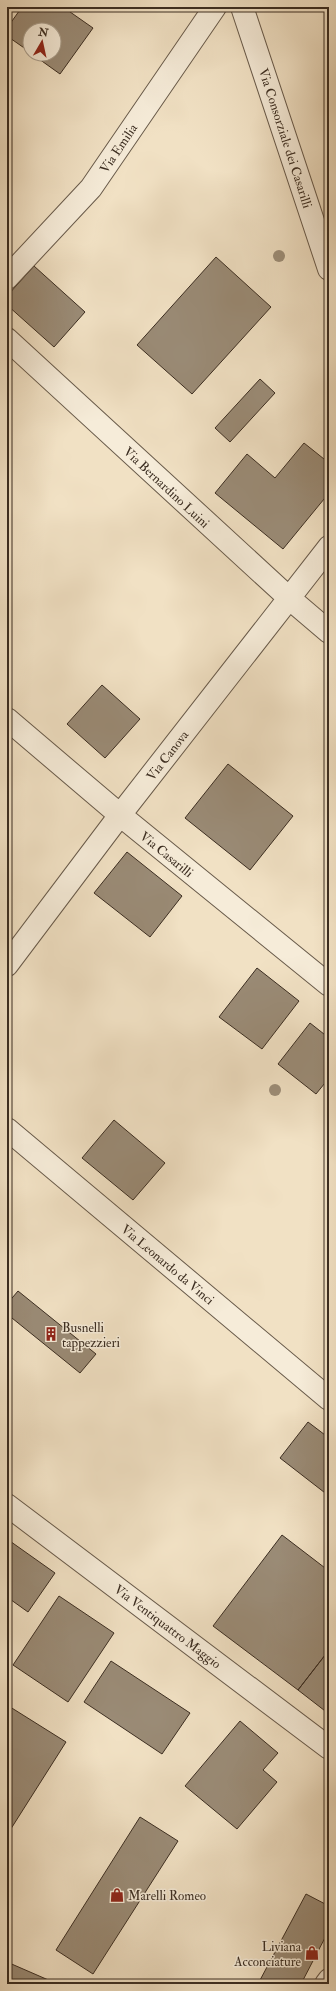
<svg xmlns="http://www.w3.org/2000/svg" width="336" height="1991" viewBox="0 0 336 1991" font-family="'IM FELL Double Pica',serif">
<rect width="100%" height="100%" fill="#f1e1c4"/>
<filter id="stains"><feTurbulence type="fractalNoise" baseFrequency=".005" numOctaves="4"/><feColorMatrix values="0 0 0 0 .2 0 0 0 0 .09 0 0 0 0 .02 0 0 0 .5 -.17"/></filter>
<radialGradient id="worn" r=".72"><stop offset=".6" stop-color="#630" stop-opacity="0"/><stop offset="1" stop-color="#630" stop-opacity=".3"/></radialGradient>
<path fill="#9a8b76" stroke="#3b2d21" d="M22,7H63L93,28L60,74L32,54H54V30H30V52L7,36V28Z
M216,257L271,307L192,394L137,345Z
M34,266L85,312L54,347L7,305V296Z
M260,379L275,393L230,442L215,428Z
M304,443L329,463V493L283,549L215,493L247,454L275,478Z
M102,685L140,719L105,758L67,724Z
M228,764L293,816L250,870L185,818Z
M127,852L182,896L150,937L94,893Z
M257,968L299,1001L262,1049L219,1017Z
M310,1023L329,1038V1078L316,1094L278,1064Z
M114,1120L165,1163L133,1200L82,1158Z
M18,1291L96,1354L80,1373L7,1314V1304Z
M308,1422L329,1438V1496L280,1458Z
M282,1535L329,1571V1650L298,1690L213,1626Z
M7,1539L55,1573L28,1612L7,1597Z
M59,1596L114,1633L68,1702L13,1665Z
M329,1650V1714L298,1690Z
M111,1661L190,1713L162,1754L84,1702Z
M7,1705L66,1742L7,1835Z
M240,1721L278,1753L263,1770L277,1782L237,1829L185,1786Z
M140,1817L178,1841L93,1974L56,1950Z
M306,1894L329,1906V1930L301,1984H262L259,1982Z
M7,1962L53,1982L52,1984H7Z"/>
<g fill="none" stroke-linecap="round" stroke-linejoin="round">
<defs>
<path id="street" d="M242,7L329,269
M7,278L91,188L215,7
M7,339L289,598L329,632
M7,719L120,815L329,985
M7,965L120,815L329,547
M7,1129L329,1399
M7,1505L329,1748
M326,1984L329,1980"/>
</defs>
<use href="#street" stroke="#685a4a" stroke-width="24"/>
<use href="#street" stroke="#f6ecd9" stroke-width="22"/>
</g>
<g fill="#9d8e79">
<circle cx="279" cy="256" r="6"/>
<circle cx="275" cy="1090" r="6"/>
</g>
<defs>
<symbol id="building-bare" viewBox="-9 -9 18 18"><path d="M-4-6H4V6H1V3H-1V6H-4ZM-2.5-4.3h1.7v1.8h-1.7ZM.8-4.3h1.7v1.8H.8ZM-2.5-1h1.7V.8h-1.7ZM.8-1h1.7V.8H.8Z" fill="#8f2418" stroke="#f6ecd9" stroke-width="2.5" paint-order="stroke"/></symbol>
<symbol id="shop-bare" viewBox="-9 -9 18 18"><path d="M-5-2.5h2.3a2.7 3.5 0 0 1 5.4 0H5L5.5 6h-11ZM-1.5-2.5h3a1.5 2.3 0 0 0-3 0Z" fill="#8f2418" stroke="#f6ecd9" stroke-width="2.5" paint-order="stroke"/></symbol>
</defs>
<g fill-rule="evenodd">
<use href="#building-bare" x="41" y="1324" width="20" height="20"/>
<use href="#shop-bare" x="107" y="1885" width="20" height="20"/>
<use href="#shop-bare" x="302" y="1943" width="20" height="20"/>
</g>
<g text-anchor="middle" stroke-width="3" stroke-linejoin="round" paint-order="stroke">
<g font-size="13" fill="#3b2d21" stroke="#f6ecd9">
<text transform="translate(286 138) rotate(72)" y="5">Via Consorziale dei Casarilli</text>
<text transform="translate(118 148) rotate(-56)" y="5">Via Emilia</text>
<text transform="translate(167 487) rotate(43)" y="5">Via Bernardino Luini</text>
<text transform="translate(167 755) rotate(-52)" y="5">Via Canova</text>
<text transform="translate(167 854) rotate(39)" y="5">Via Casarilli</text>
<text transform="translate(168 1264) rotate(40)" y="5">Via Leonardo da Vinci</text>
<text transform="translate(168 1626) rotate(37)" y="5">Via Ventiquattro Maggio</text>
</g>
<g font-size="13" fill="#3b2d21" stroke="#f6ecd9" text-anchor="start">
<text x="62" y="1332">Busnelli<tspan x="62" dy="15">tappezzieri</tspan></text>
<text x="128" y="1900">Marelli Romeo</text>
<text x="301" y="1951" text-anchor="end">Liviana<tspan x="301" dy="15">Acconciature</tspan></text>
</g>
</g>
<rect width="336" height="1991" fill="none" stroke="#f1e1c4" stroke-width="24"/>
<rect x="8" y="8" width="320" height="1975" fill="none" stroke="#3b2d21" stroke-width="2"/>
<rect x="12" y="12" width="312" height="1967" fill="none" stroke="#3b2d21"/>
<g transform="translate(42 42) rotate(9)"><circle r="19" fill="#f6ecd9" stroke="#aba08f"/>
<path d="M0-3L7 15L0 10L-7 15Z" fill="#8f2418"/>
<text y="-6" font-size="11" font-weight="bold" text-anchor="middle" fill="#3b2d21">N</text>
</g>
<rect width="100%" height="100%" filter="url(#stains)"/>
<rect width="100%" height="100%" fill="url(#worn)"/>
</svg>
